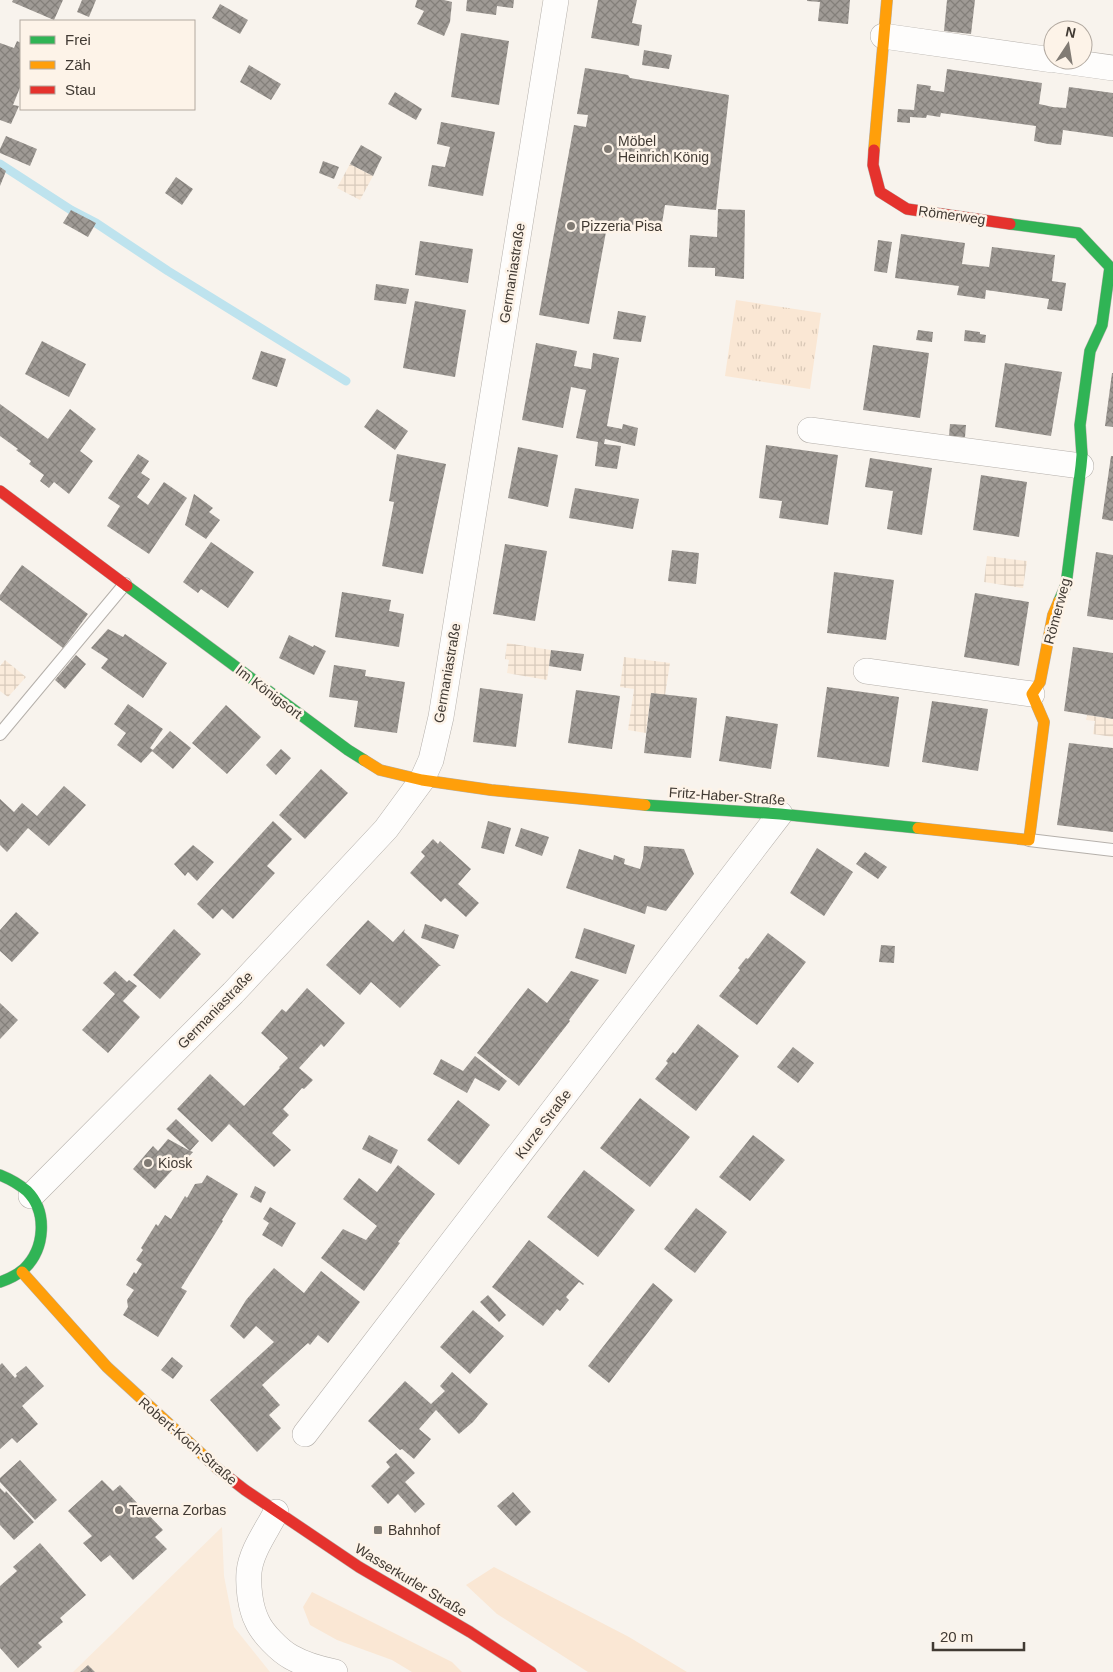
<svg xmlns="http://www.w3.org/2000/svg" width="1113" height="1672" viewBox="0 0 1113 1672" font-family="Helvetica,sans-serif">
<defs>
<pattern id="industrial-grid" width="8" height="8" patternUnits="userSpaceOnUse" patternTransform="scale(1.25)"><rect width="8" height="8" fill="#faebdb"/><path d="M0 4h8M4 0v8" fill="none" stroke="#d8cabc"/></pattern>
<pattern id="park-tufts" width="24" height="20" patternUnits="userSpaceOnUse" patternTransform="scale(1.25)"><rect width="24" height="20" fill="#fae7d4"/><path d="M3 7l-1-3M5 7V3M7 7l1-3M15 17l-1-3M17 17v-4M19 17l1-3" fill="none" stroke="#d8c7b6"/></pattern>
<pattern id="building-cross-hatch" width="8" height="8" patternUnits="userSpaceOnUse" patternTransform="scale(1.25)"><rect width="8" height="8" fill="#9f9a95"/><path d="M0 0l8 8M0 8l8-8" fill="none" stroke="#837f7a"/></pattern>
</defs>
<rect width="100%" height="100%" fill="#f8f3ed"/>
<path fill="#faebdb" d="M222,1527L224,1576L234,1627L270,1672H73Z"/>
<path fill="url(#industrial-grid)" d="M350,164L373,176L360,200L337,188Z
M987,556L1027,561L1023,588L984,582Z
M507,643L551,650L547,680L507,673L509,660L505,659Z
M624,657L670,663L665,695L651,693L646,733L628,730L634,689L620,687Z
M5,660L26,677L8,697L0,691V666Z
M1087,715L1113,719V737L1093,734L1095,721L1086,720Z"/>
<path fill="#fae7d4" d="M494,1567L629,1637L687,1672H588L497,1614L466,1585Z
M312,1592L452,1662L462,1672H412L392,1660L337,1640L310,1625L303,1607Z"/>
<path fill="url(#park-tufts)" d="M736,300L821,313L810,389L725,376Z"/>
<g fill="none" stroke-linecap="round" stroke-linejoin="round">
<path stroke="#bee3ee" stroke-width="9" d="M0,164L71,210L96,223L168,271L346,381"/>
</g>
<path fill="url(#building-cross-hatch)" d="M13,0H63L54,20L12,2Z
M82,0H96L89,17L77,12Z
M417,0H444L452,2L450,22L444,36L417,24L424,11L415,7Z
M467,0H514L513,8L497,6L496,15L466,11Z
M598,0H637L632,23L642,25L639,46L591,38Z
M807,0H850L848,24L818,21L820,2L807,1Z
M947,0H975L971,34L944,31Z
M220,4L248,20L240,34L212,18Z
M461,33L509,41L499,105L451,97Z
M17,41L21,43V85L13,105L19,106L11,124L0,120V43L14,48Z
M644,50L672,55L669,69L642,65Z
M249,65L281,84L271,100L240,82Z
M585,68L628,75L630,78L729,95L716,210L665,205L661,229L608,221L589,324L539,315L574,125L586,127L588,115L577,114Z
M947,69L1042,83L1039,104L1053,107L1066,108L1069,87L1113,93V137L1063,130L1061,145L1048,144L1034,141L1036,126L941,113L940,117L927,115L926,118L910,117V123L897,122L898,109L914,110L917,84L931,86L930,90L944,92Z
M395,92L422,109L416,120L388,104Z
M441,122L495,132L483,196L428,186L432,165L445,167L450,147L437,144Z
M6,136L37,149L30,166L0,153V149Z
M361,145L382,157L373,176L350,164Z
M323,161L339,167L334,179L319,173Z
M0,167L6,171L0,186Z
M176,177L193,189L182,205L165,193Z
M718,209L745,210L744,279L715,276V268L688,267L690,235L717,237Z
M71,210L96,223L88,237L63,223Z
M901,234L965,243L962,264L989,267L992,247L1055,255L1052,281L1066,283L1062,311L1047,309L1049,299L986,290L985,299L957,295L959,286L895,278Z
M878,240L892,242L887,273L874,271Z
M420,241L473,249L468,283L415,275Z
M376,284L409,289L406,304L374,300Z
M415,301L466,310L455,377L403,368Z
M618,311L646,316L641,342L613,339Z
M918,330L933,332L932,342L916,340Z
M965,330L980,332V334L986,335L985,343L964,341Z
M42,341L86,364L69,397L25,374Z
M536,343L577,351L574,366L591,369L593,353L619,358L607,426L622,429L623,424L638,428L635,446L605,439L604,444L621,446L617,469L595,466L598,442L576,438L586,390L571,387L563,428L522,420Z
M873,345L929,353L920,418L863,410Z
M261,351L286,359L277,387L252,379Z
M1005,363L1062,372L1051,436L995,427Z
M1112,373H1113V427L1105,426Z
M0,404L48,439L70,409L96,429L80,451L93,461L69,494L54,482L49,488L40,481L44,475L29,464L31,461L16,450L18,449L0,436Z
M377,409L408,431L395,450L364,427Z
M950,424L966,425L965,437L949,436Z
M766,445L838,455L828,525L779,518L782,501L759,498Z
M518,447L558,455L548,507L508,498Z
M138,454L149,461L141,473L150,479L137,497L148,505L164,482L187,498L149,554L107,526L120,506L108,498Z
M397,454L446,464L423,574L382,566L394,502L389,501Z
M1111,456H1113V521L1102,519Z
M870,458L932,468L922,535L887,529L893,491L865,487Z
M981,475L1027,482L1019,537L973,530Z
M575,488L639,499L633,529L569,518Z
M194,494L213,508L209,512L220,520L206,539L185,525Z
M211,542L254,572L228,608L201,589L198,593L183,582Z
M505,544L547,551L535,621L493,614Z
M672,550L699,553L696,584L668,581Z
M1096,552L1113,555V620L1087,616Z
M22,565L88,614L63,648L0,600V595Z
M834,572L894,580L886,640L827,633Z
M342,592L391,600L389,611L404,614L399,647L335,637Z
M975,593L1029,602L1019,666L964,657Z
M108,629L123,637L125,634L167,663L143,698L101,668L108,659L91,648Z
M289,635L313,647L314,645L326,651L314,675L279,658Z
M1073,647L1113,653V719L1064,711Z
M551,650L584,654L581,671L549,666Z
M76,655L86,664L65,689L55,680Z
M334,665L366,670L365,676L405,682L397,733L354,727L358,701L329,697Z
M827,687L899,697L889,767L817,757Z
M480,688L523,694L516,747L473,742Z
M576,690L620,696L612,749L568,743Z
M651,693L697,698L691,758L644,753Z
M932,701L988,709L978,771L922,762Z
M128,704L163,729L150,748L153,750L141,763L117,745L126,733L114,724Z
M226,705L261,737L227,774L192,743Z
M726,716L778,724L771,769L719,761Z
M170,731L191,748L173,769L152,751Z
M1069,743L1113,748V832L1057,825Z
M281,749L291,758L276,775L266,765Z
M321,769L348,793L305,839L279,815Z
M64,786L86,805L49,846L28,828L7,852L0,845V799L14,812L22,803L37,816Z
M273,821L292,839L267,866L275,873L233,919L222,909L213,919L197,904Z
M488,821L511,828L504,854L481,848Z
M521,828L549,837L542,856L515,846Z
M433,839L438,844L440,841L471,869L458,884L479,903L466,917L445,898L441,902L410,873L425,856L421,852Z
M193,845L214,862L197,881L188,872L185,876L174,864Z
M644,846L684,849L694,874L666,911L647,906L645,914L566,888L579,849L613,860L614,855L625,859L624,864L640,869L643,858Z
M817,848L853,872L824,916L790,893Z
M865,852L887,867L878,879L856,864Z
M16,912L39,933L12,962L0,951V930Z
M368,920L393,942L405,929L404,932L441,966H439L400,1008L371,982L360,995L326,965Z
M425,924L459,935L454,949L421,938Z
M584,928L635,945L626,974L575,958Z
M174,929L201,954L160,999L133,975Z
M768,933L806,962L757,1025L719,996L740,970L738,968L746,958L748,959Z
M881,945L895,946L894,963L879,962Z
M115,971L127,982L129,980L137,986L123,1001L140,1017L108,1053L82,1030L115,994L103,983Z
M571,971L599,980L569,1020L570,1021L519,1086L477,1053L528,988L547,1003Z
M307,988L345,1023L324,1047L321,1044L299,1068L313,1080L304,1089L302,1088L283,1109L289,1115L272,1133L291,1150L274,1167L229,1124L212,1142L177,1109L210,1074L244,1106L280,1068L279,1067L288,1058L261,1033L282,1009L286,1012Z
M0,1003L18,1020L0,1039Z
M698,1024L739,1056L696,1111L655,1079L668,1063L666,1061L673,1052L675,1054Z
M793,1047L814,1063L798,1083L777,1067Z
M475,1056L507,1081L499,1091L475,1078L467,1093L433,1074L441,1059L463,1071Z
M640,1098L690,1137L650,1187L600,1148Z
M458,1100L490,1125L459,1165L427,1140Z
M176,1119L199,1141L190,1151L193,1152L178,1169L175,1167L155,1189L133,1169L153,1146L158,1151L168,1139L190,1151L166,1129Z
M369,1135L398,1150L391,1164L362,1149Z
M753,1135L785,1160L750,1201L719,1177Z
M398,1165L435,1194L398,1242L400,1243L364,1291L321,1258L343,1229L366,1240L377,1226L343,1199L359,1178L377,1192Z
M584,1170L635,1210L598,1257L547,1217Z
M207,1175L238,1194L222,1220L223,1221L181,1288L187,1291L158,1337L123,1315L128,1307L127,1300L134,1290L126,1285L134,1272L136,1274L142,1264L136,1260L143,1250L141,1248L156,1224L158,1226L165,1215L171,1219L185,1196L187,1198L195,1184L202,1183Z
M255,1186L266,1192L261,1203L250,1197Z
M270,1207L296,1223L282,1247L262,1235L269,1223L263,1219Z
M696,1208L727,1232L695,1273L664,1249Z
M529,1240L584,1284L583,1285L579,1282L566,1297L569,1300L560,1311L557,1309L543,1326L492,1287Z
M274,1268L304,1293L321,1271L360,1302L328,1343L318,1335L310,1345L308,1343L262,1385L280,1405L269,1415L281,1428L257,1452L210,1400L274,1342L256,1326L244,1339L230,1326L246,1300Z
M653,1283L673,1300L609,1383L588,1366Z
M488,1295L506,1315L499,1322L480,1302Z
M473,1310L504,1336L470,1374L440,1347Z
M172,1357L183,1366L173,1379L161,1370Z
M2,1363L15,1378L17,1376L16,1374L26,1366L44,1386L22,1406L38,1424L17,1443L12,1438L0,1449V1365Z
M452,1372L488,1404L473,1422L459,1434L436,1410L419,1429L431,1439L414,1459L402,1449L400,1450L368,1421L405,1381L431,1404L445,1391L440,1386Z
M396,1453L415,1473L405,1482L425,1504L415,1513L398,1494L388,1504L371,1486L390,1467L386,1462Z
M20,1460L57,1500L35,1520L0,1482V1478Z
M102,1480L113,1491L120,1485L163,1530L155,1537L167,1549L133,1580L110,1555L101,1562L83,1543L92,1536L68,1511Z
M0,1488L5,1493L6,1491L34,1522L14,1540L0,1525Z
M513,1492L531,1512L516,1526L497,1506Z
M40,1543L86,1595L60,1618L63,1622L38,1643L42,1647L18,1668L0,1648V1586L17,1571L13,1567Z
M88,1665L95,1672H80Z"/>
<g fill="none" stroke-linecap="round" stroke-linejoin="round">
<defs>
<path id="lane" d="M0,734L125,584
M1029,840L1113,850"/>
<path id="street" d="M883,36L1053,60
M1056,60L1113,68
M810,430L1081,466
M866,671L1032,694
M31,1196L233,993L386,829L422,780L431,760L441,717L556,0
M305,1434L780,814
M276,1512C267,1530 251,1551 249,1572C248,1587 250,1607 257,1621C262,1633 280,1651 291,1657C305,1665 320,1669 335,1672"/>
<path id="fast" d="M1010,224L1078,233L1110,267L1102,325L1090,351L1080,425L1082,455L1081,466L1066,585L1059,601
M127,586L348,750L364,760
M645,805L780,814L918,828
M0,1175C10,1179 19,1184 27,1191C48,1212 45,1249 24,1269C17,1275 9,1279 0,1282"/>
<path id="slow" d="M874,150L887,0
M364,760L380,770L422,780L491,790L645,805
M918,828L1029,840L1044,722L1032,694L1040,682L1053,615L1059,601
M22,1272L107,1367L218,1469"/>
<path id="jam" d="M874,150L873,165L880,192L907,209L1010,224
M0,491L127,586
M218,1469L245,1490L359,1567L470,1632L531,1672"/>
</defs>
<use href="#lane" stroke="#b5b0ab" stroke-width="14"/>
<use href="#street" stroke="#b5b0ab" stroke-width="26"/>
<use href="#fast" stroke="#b5b0ab" stroke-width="12"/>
<use href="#slow" stroke="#b5b0ab" stroke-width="12"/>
<use href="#jam" stroke="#b5b0ab" stroke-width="12"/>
<use href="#lane" stroke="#fefdfc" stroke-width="12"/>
<use href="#street" stroke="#fefdfc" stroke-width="25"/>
<use href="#fast" stroke="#30b455" stroke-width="11"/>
<use href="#slow" stroke="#ff9f0a" stroke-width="11"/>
<use href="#jam" stroke="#e5322d" stroke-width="11"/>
</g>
<g fill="#817b74" stroke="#fdf3e8" stroke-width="2">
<circle cx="608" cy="149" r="5"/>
<circle cx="571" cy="226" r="5"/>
<circle cx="148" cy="1163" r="5"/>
<circle cx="119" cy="1510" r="5"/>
<rect x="373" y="1525" width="10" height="10" rx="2.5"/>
</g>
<g text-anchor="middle" stroke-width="5" stroke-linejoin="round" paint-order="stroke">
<g font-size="14" fill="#413a33" stroke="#fdf3e8" text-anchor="start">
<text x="618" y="146">Möbel<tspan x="618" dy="16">Heinrich König</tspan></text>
<text x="581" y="231">Pizzeria Pisa</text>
<text x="158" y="1168">Kiosk</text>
<text x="129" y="1515">Taverna Zorbas</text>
<text x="388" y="1535">Bahnhof</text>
</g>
<g font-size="14" fill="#413a33" stroke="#fdf3e8">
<text transform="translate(952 215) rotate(8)" y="5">Römerweg</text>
<text transform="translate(512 273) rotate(-81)" y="5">Germaniastraße</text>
<text transform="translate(1057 611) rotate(-75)" y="5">Römerweg</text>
<text transform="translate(447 673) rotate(-80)" y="5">Germaniastraße</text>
<text transform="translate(269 692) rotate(37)" y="5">Im Königsort</text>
<text transform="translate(727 796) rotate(4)" y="5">Fritz-Haber-Straße</text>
<text transform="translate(215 1010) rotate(-46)" y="5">Germaniastraße</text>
<text transform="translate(543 1124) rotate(-53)" y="5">Kurze Straße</text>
<text transform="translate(188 1441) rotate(41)" y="5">Robert-Koch-Straße</text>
<text transform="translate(411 1580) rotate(31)" y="5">Wasserkurler Straße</text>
</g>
</g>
<rect x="20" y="20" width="175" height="90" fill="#fdf3e8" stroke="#b2a9a0"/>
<rect x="30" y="36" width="25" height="8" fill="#30b455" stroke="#b2a9a0"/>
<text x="65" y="45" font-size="15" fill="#413a33">Frei</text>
<rect x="30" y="61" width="25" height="8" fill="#ff9f0a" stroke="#b2a9a0"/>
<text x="65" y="70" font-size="15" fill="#413a33">Zäh</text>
<rect x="30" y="86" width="25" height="8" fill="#e5322d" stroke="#b2a9a0"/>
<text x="65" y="95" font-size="15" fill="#413a33">Stau</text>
<g transform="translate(1068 45) rotate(12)"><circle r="24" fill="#fdf3e8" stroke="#b2a9a0"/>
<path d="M0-4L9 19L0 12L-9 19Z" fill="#817b74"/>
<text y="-8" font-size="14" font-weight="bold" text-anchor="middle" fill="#413a33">N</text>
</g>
<path d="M933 1642v8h91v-8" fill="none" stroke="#413a33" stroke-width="2.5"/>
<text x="940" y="1642" font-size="15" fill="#413a33" stroke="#fdf3e8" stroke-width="4" paint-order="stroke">20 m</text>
</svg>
